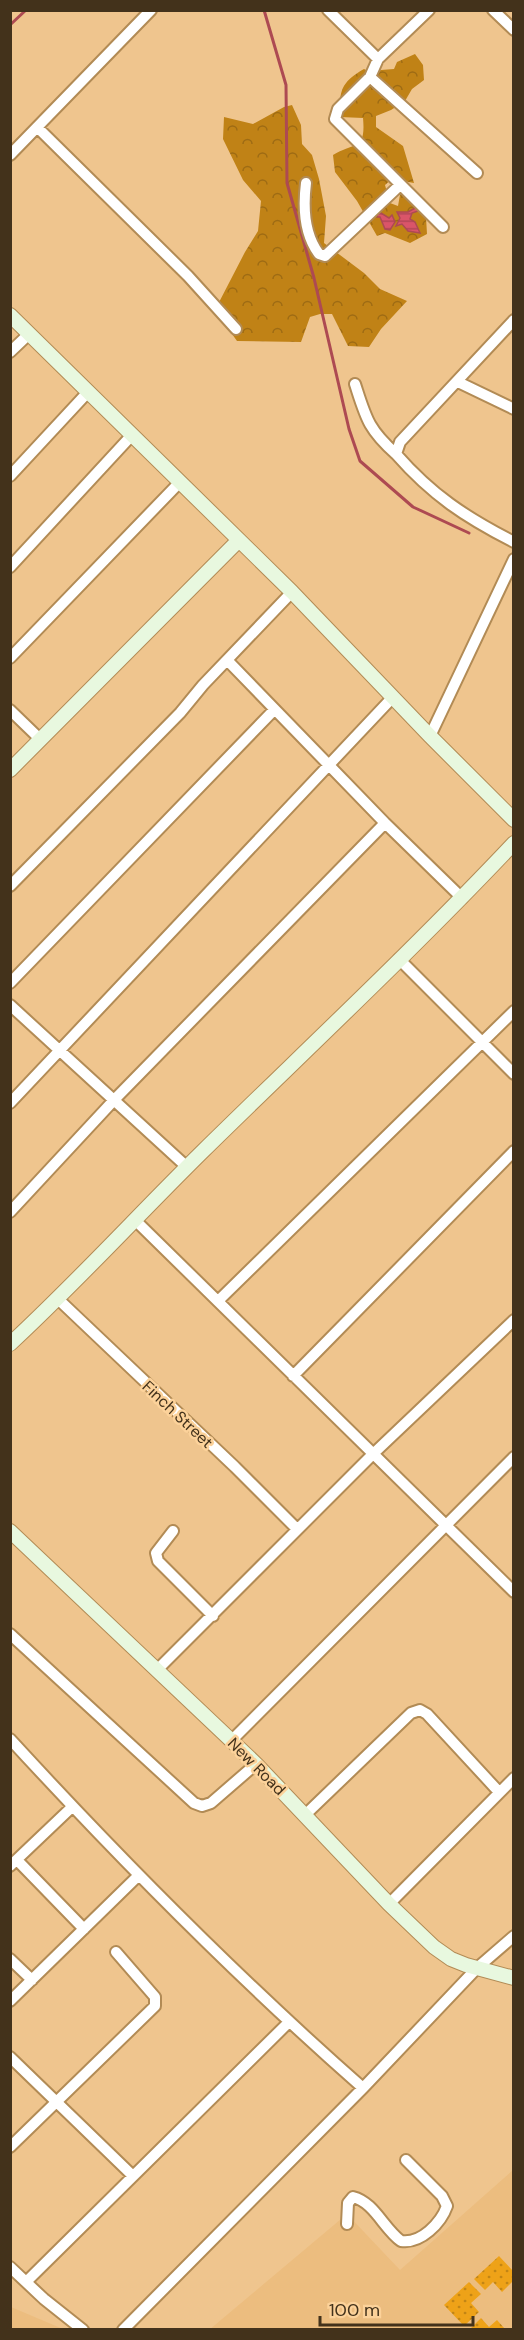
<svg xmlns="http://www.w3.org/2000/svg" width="524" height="2340" viewBox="0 0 524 2340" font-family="'DM Sans',sans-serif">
<defs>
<pattern id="green-dots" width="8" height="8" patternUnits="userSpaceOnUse" patternTransform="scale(1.5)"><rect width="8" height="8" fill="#eea218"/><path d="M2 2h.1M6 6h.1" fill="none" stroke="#c28515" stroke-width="1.8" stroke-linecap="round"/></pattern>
<pattern id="forest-crowns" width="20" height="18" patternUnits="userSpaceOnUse" patternTransform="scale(1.5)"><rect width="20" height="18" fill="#c08216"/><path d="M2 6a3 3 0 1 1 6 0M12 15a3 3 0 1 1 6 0" fill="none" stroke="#9e6b13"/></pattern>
<pattern id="water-rules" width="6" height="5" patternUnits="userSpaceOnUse" patternTransform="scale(1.5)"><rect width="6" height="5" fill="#da5569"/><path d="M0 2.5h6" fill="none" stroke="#b24756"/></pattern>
</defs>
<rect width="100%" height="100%" fill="#efc58e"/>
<path fill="#ecbd7f" d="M513,2170V2329L209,2330L347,2214L400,2270Z
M11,2307L63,2329H11Z"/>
<path fill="url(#green-dots)" d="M499,2256L513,2271V2281L502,2292L493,2282L485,2290L474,2279Z
M469,2282L481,2294L471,2303L479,2312L464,2326L444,2305Z
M481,2318L489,2327L497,2320L505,2329H472L471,2328Z"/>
<path fill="url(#forest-crowns)" d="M415,54L423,65L424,80L412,89L405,101L391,110L376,116V127L403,146L414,183L392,179L385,185L390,203L398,206L401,189L426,217L427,234L410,243L385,233L377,236L357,201L335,172L333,155C355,142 366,151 363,118L340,117C339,91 341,82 364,69L372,73L381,70L394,69L397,62Z
M292,105L301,125L302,144L312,155L319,179L326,216L324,243L364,273L380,289L407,301L381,329L369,347L348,346L332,314H320L310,317L301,342L237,341L215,310L245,252L258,231L261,201L243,180L223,139L224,117L253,124L284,107Z"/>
<path fill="url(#water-rules)" stroke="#ad4a52" stroke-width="1.5" d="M417,207L418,211L412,213L410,219L415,222L420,233L408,231L402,224L396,226L400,218L397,212H408Z
M377,213H381L389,218L392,215L395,222L390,230L385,229L380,217H377Z"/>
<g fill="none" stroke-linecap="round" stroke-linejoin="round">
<path stroke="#ad4a52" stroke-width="3" d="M264,10L286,85L287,183L314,278L349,429L360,461L413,507L469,533
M10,25L26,10"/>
<defs>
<path id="street" d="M328,10L378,59
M429,10L378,59L370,77L477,173
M493,10L514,30
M370,77L338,109L335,119L443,227
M38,128L188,276L236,329
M10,155L151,10
M306,183C303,207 304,234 319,254L325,256L400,185
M514,320L400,442L396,454C432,495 465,517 514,542
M10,352L29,334
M458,382L514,409
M355,384C366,418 368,429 396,454
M10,476L88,392
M10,567L132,435
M10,658L179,483
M227,660L385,823L462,898
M10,710L40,739
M430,736L514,559
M10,886L180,713L203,685L292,592
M399,959L514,1074
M10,983L274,710
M10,1005L187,1167
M10,1103L393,697
M10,1212L115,1099L385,823
M135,1220L514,1592
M58,1299L235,1467L297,1529
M218,1301L514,1011
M293,1376L514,1151
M173,1531L156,1553L158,1561L213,1616
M10,1634L194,1803L202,1806L211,1803L256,1764
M158,1669L373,1454L514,1320
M10,1739C122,1861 239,1979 363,2088
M232,1740L514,1457
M305,1815L411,1713L420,1710L427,1714L499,1792
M17,1860L84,1929
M10,1866L72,1807
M389,1904L514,1778
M10,1959L32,1980
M10,2001L139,1875
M10,2057L133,2176
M10,2147L155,2006V1997L116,1952
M347,2224L348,2203L353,2197C374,2202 384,2229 401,2241C421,2244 441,2223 447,2206L442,2196L406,2160
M10,2267L44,2299L83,2330
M26,2282L288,2023
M123,2330L363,2088L477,1968L514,1936"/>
<path id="secondary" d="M10,315L292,592L430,736L514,820
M10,770L238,541
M10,1344C77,1282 138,1215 203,1151C307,1049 414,949 514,843
M10,1531L256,1764L389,1904L434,1947L451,1959L466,1965L514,1978"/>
</defs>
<use href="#street" stroke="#b28b55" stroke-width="14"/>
<use href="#secondary" stroke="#b28b55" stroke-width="16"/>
<use href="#street" stroke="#fff" stroke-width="10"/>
<use href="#secondary" stroke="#e8f8df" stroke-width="14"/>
</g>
<g text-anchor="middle" stroke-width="5" stroke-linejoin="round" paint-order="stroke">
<g font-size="16" fill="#43321b" stroke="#fcd29a">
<text transform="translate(178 1414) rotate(43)" y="6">Finch Street</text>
<text transform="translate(257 1766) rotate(45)" y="6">New Road</text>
</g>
</g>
<rect width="524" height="2340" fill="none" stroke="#43321b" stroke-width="24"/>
<path d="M320 2316v9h153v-9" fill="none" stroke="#43321b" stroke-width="3"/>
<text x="329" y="2316" font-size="18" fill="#43321b" stroke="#fcd29a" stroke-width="4.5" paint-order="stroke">100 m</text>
</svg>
